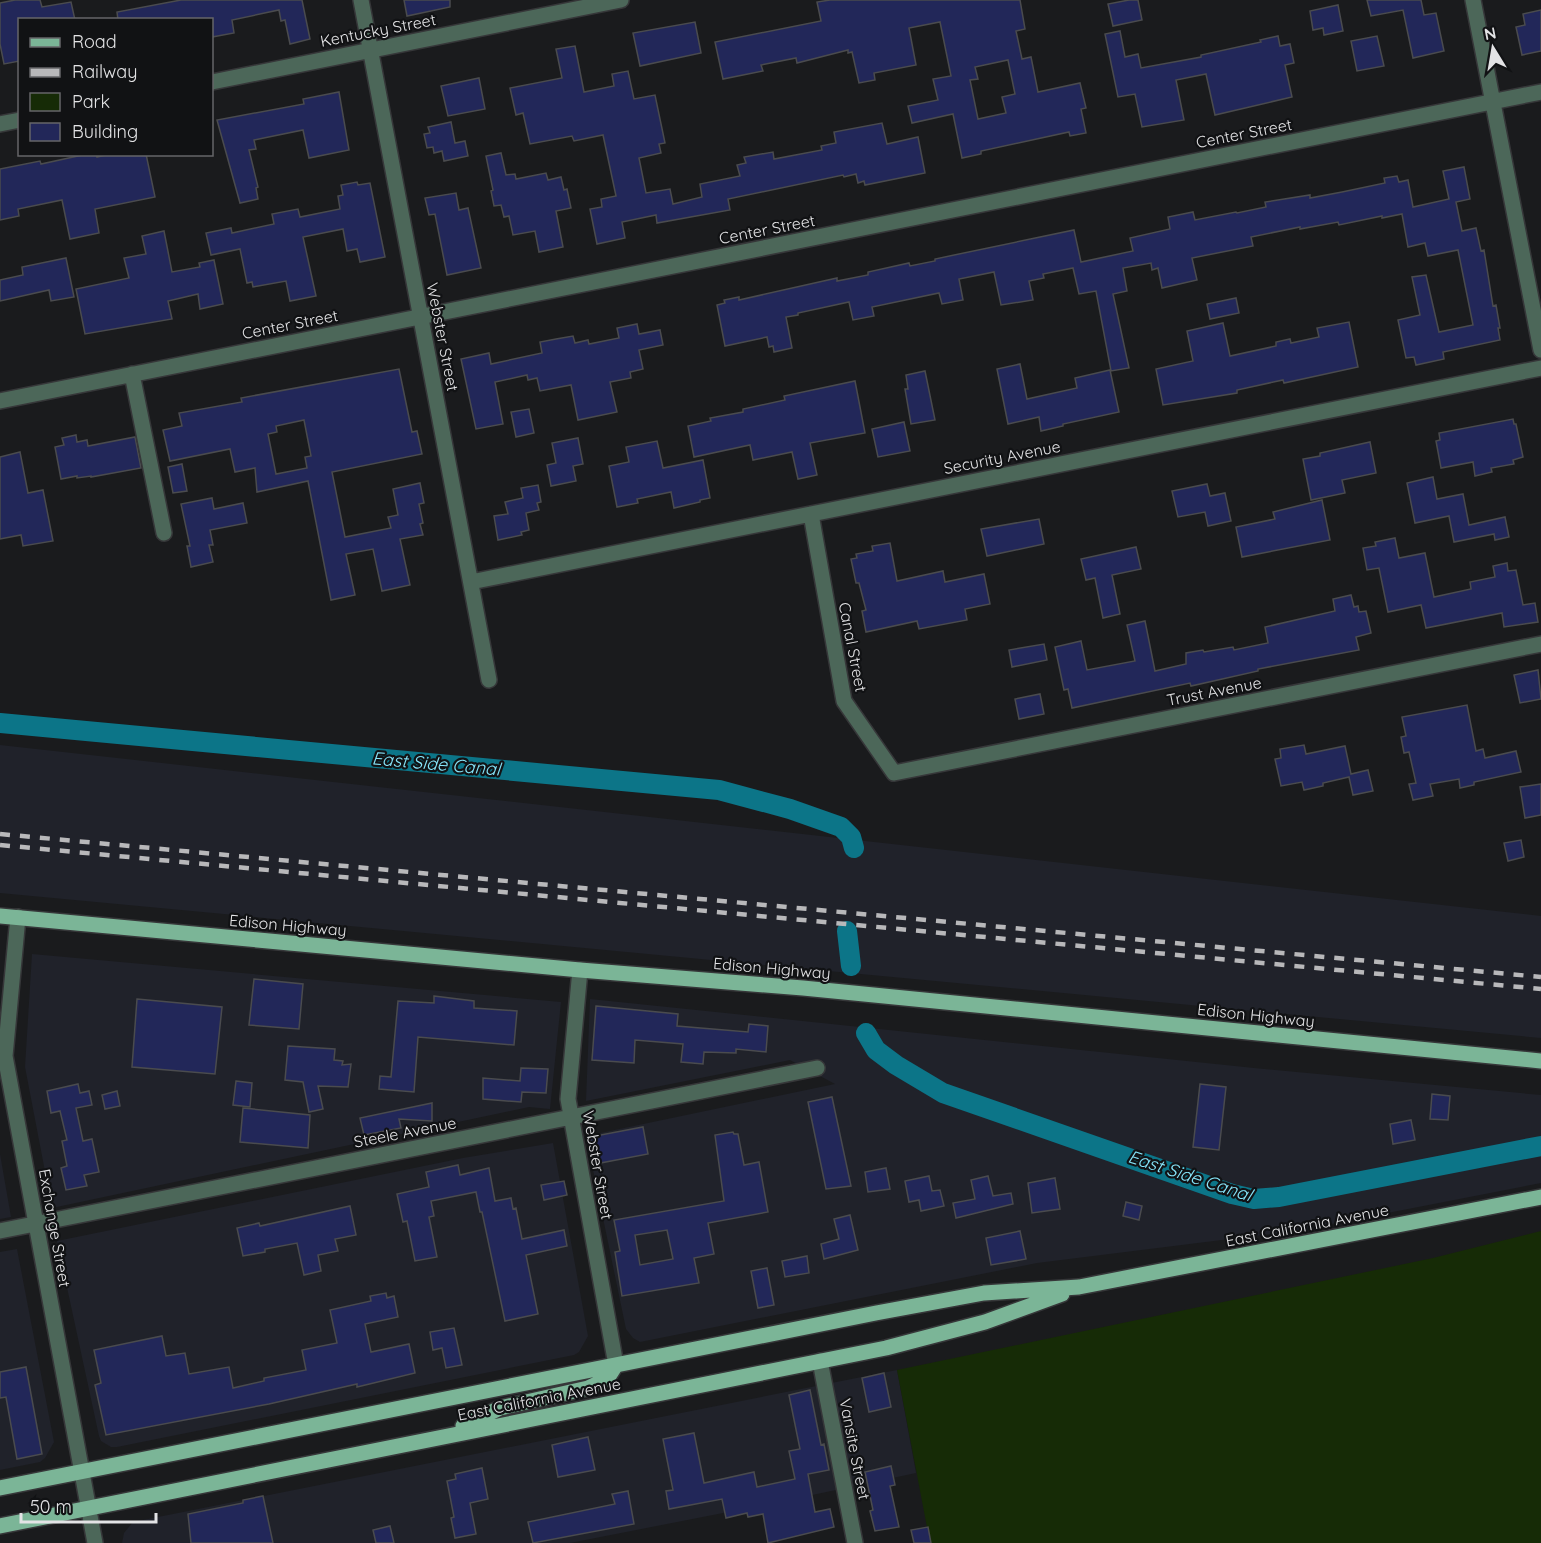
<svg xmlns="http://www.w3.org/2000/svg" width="1541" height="1543" viewBox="0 0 1541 1543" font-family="Quicksand,sans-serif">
<rect width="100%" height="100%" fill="#1a1b1d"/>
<path fill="#20222a" d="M0,745L1541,916V1038L0,893Z
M32,954L561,1002L550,1109L529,1107L52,1208L25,1067Z
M590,999L1254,1068L1541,1095V1183L1295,1231L1037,1263L640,1342L633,1338L626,1329L586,1136L835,1084L790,1060L586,1101Z
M553,1143L588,1336L579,1352L574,1355L117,1447H111L101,1441L99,1436L57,1241L463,1158Z
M0,1154L11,1217L0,1219Z
M17,1249L54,1442L45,1458L40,1462L0,1470V1252Z
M897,1370L916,1473L784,1501L570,1543H122L124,1533L133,1522Z"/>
<path fill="#162b06" d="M1541,1231V1543H930L897,1370L1433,1258Z"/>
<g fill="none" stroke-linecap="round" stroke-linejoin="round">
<path stroke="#0c7588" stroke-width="20" d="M0,723L719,790L790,809L841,827L851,837L854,848
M847,931L851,966
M866,1033L876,1050L896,1065L943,1093L1232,1194L1254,1199L1279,1197L1541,1146"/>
</g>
<path fill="#222759" stroke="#4a4b4e" stroke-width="1.5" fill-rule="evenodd" d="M15,0H40L42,7L71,2L75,20H20V61L4,64L0,44V3Z
M181,0H302L310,39L290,44L285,20L281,21L279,10L232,20L234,33L212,37V20H118L117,12Z
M404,0H450V7L407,16Z
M830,0H1020L1025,29L1016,31L1022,59L1031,57L1038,92L1080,83L1086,108L1081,109L1086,133L1070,136L1069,132L981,151V154L962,158L953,114L912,123L908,106L938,100L933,79L951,76L940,22L909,28L916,65L874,73L875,80L859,83L852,52L848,53V50L797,63L796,58L761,65L763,71L723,79L715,42L821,21L817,2ZM1008,60L1015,94L1002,97L1006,113L978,119L970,80L978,79L975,67Z
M1129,0H1138L1142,20L1113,26L1108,4Z
M1367,0H1421L1424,15L1436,13L1444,51L1413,58L1403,10L1371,16Z
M1338,5L1343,31L1324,35L1323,28L1313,30L1310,11Z
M1541,10V51L1522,55L1516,27L1525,25L1523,14Z
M695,22L701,53L640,66L633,33Z
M1120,31L1125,57L1138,54L1141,68L1201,57V55L1261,42L1260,40L1278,36L1280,46L1290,44L1294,63L1285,65L1292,97L1215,115L1206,74L1176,80L1184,120L1142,127L1135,94L1118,97L1105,34Z
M1377,36L1384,66L1357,71L1351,41Z
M575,46L584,92L614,86L612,74L628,71L634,99L655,95L665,143L659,144L661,153L639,158L646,193L670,189L673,204L702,197L700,184L740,176L737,165L746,163L744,157L773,152L774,159L822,150L821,146L836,143L834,132L882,123L887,144L918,137L925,173L865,185L864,181L858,183L856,174L844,177L843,175L728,199L730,210L657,223L656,215L622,222L625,238L597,244L590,209L602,207L601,199L616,196L603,135L574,141L572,136L530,144L523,113L516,115L510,88L562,78L556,49Z
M479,78L485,109L448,116L441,86Z
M339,92L349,150L309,158L303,130L254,140L256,149L249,150L258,187L256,188L258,199L240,203L217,120L304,104L303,99Z
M451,122L455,143L465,141L468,156L444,161L442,151L434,153L433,147L427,148L424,134L430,133L428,127Z
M501,153L506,175L515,174L516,179L546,173L548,180L561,177L564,190L567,189L571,208L556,211L563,247L539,252L535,231L513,235L509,216L504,217L501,205L494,206L491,191L493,190L486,156Z
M87,154H96L97,157L110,154H146L155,197L95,209L99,233L70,239L62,200L18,209L19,216L0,220V169L40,161L41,164Z
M1464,167L1470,199L1456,202L1462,231L1476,228L1481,251L1484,250L1493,306L1496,305L1500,328H1498L1500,340L1443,352L1444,359L1416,365L1414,357L1406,358L1398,320L1420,315L1412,277L1426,275L1439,332L1473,325L1458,250L1428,256L1425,243L1408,247L1402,214L1382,218V216L1339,225L1338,222L1300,229V227L1251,237L1253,246L1192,258L1197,280L1162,288L1158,268L1152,270L1151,263L1123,268L1127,291L1113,294L1129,368L1111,371L1096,291L1079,294L1073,268L1043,274L1044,278L1029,281L1033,300L1001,305L994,272L959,279L963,300L942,304L939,293L872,307L874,316L853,320L849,302L798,313V315L786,317L792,348L774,352L773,346L769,347L767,337L725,346L717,305L725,303L724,300L739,297V300L837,278V281L868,275V272L909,263L910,266L935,261V259L1074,230L1081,262L1133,251L1130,238L1170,229L1168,217L1193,212L1195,220L1236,212L1237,213L1266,207L1265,202L1310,195V198L1342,192L1385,183L1384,178L1397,176L1399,182L1408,180L1413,207L1449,199L1443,171Z
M357,182L358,185L370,183L385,257L360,262L357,249L347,251L343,229L303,237L316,296L290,301L286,281L253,287L252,282L247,283L240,249L211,255L206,233L231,228L232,233L274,224L272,214L298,209L300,217L340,209L338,196L343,195L341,185Z
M456,193L459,210L468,208L481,268L447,275L435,214L429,215L425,198Z
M164,231L172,272L200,267L199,263L214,260L223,304L200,309L198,294L168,301L172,319L85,334L76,289L129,278L124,258L146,254L142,236Z
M66,258L74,297L51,301L49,290L0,301V280L23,275L22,267Z
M1236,298L1239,313L1210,319L1207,304Z
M1349,322L1358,367L1284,383L1283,380L1237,390V393L1163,405L1156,369L1193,361L1187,331L1223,323L1230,356L1276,346V342L1290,339L1291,343L1319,337L1317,328Z
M637,324L639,334L660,330L663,345L639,350L643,369L630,372L631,378L610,382L617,412L578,420L571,385L540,391L537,378L528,380L527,375L495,382L503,424L476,429L461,359L489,353L491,364L542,353L540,342L556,339L573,336L575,343L588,340L589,344L619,338L617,328Z
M1020,364L1027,399L1077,388L1075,378L1110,370L1119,412L1063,424V426L1041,431L1039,417L1008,424L997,369Z
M399,369L412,432L417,431L422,454L332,472L345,537L391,528L388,517L398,515L393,489L420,483L424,503L419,504L423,523L420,524L423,535L400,539L410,585L382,591L373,549L346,554L355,595L331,600L308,481L257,492L255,468L235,472L230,449L170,461L163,430L182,426L179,413L242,402L241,398ZM304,420L311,456L305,457L307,468L276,474L268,434L277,432L276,426Z
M925,371L935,420L911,424L905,389H908L906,375Z
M855,381L865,433L810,443L817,475L798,479L792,452L753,460L750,445L694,457L688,426L711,421L710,418L743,412V409L785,400L784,396Z
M529,409L534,433L516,437L511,412Z
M1513,419L1514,424H1516L1523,457L1513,460L1514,464L1491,468L1492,472L1475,476L1473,462L1441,468L1436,441L1440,440L1439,433Z
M904,422L910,451L878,457L872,429Z
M76,435L77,442L87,440L88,446L135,437L141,468L91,477V476L77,478V476L61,479L55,447L64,445L62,438Z
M578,438L583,464L573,466L576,481L551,486L547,465L556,463L552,443Z
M657,441L663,468L703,460L710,498L700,500V502L674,508L671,492L637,499L638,503L617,507L609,466L629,462L626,447Z
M1370,442L1376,473L1342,480L1345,493L1311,500L1303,459L1320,456V453Z
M20,452L28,493L43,490L53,541L23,546L21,535L0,539V457Z
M182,464L187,491L173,493L168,467Z
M1433,477L1437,499L1463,494L1469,525L1505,517L1509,537L1495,540L1494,534L1454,542L1449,516L1415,523L1407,483Z
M1207,484L1210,496L1225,493L1231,521L1208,526L1205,512L1178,517L1172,491Z
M538,485L541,502L537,503L539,510L526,513L529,530L521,532L522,535L498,540L494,516L508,514L505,502L523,498L521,488Z
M212,498L214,509L243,503L247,523L210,530L213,545H209L213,562L191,567L187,546H190L181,504Z
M1322,500L1330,540L1242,557L1236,527L1275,519L1273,512Z
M1039,519L1044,544L987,556L981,529Z
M1395,538L1399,558L1425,553L1434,597L1471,589L1470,582L1495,577L1493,566L1507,563L1508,571L1516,570L1523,605L1535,603L1538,622L1504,627L1502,613L1426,628L1421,605L1388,612L1379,568L1367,570L1363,548L1376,546L1375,542Z
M890,543L897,581L943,571L945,582L984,574L990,604L965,609L967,620L919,629L917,621L866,632L862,611L866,610L859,583H856L851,559L857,558L856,554L873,551L872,546Z
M1136,547L1141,569L1112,575L1120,614L1103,618L1095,578L1086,580L1081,559Z
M1351,595L1354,607L1358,606L1359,612L1366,611L1371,633L1356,637L1359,650L1258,669V671L1191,686L1190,683L1072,708L1068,689L1064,690L1055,647L1081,641L1087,670L1135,661L1127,625L1145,621L1155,671L1186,664V653L1203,650L1204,652L1233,647L1234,650L1268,643L1265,627L1335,611L1333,599Z
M1044,644L1047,660L1012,667L1009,650Z
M1538,670L1541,699L1520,703L1514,675Z
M1040,694L1044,714L1019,719L1015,699Z
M1467,705L1476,751L1483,749L1485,758L1516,751L1521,772L1474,782V785L1460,788L1459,779L1430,784L1433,796L1413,800L1409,784L1416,783L1409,752L1404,753L1401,737L1406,736L1402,717Z
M1304,745L1306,754L1345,746L1351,774L1368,770L1373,791L1353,795L1349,777L1323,783V786L1304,790L1302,782L1281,786L1275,759L1281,758L1280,749Z
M1541,784V815L1525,818L1520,787Z
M1521,840L1524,857L1508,861L1504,843Z
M254,979L303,984L299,1029L249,1025Z
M434,996L474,1001V1008L517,1011L514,1045L418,1037L414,1092L379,1089L380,1076L391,1077L398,1001L434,1003Z
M137,999L222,1007L215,1074L132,1067Z
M596,1006L678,1014L677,1026L748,1032L749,1024L768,1026L766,1052L736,1049V1053L704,1052L703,1064L681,1062L683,1044L635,1040L634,1063L592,1060Z
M288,1046L335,1049L334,1060L343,1061L342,1065L351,1064L348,1087L318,1086L323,1109L309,1112L303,1082L285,1080Z
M521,1068L548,1069L546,1093L522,1092L521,1102L483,1099V1078L520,1081Z
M236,1081L252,1083L250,1107L233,1105Z
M78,1084L80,1093L89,1091L92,1105L76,1108L83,1141L92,1139L99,1172L84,1175L87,1186L66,1190L61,1168L67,1166L62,1141L67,1140L60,1111L51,1113L47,1091Z
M1200,1084L1226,1087L1219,1150L1193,1147Z
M117,1091L120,1106L105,1109L102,1095Z
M1432,1094L1450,1096L1448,1120L1430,1119Z
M832,1097L851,1186L826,1189L808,1102Z
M432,1103V1121L399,1119L401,1128L364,1135L360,1118Z
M243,1108L310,1115L308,1148L240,1142Z
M1411,1120L1415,1140L1393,1144L1390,1124Z
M643,1127L648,1154L595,1164L590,1137Z
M733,1132L734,1134H738L744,1165L759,1162L768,1212L708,1223L714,1254L694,1258L699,1283L622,1296L615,1252L620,1251L614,1220L724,1201L715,1135ZM667,1230L673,1259L640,1265L635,1235Z
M458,1165L460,1175L489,1168L495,1201L511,1198L513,1209L516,1208L522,1239L564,1230L567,1246L526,1255L538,1314L505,1321L482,1212H480L476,1192L431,1201L434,1216L429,1217L437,1257L415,1261L407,1221L403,1222L397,1194L429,1187L426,1172Z
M886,1168L890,1189L868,1192L865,1172Z
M929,1176L932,1191L940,1190L944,1206L921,1211L919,1200L909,1202L905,1181Z
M988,1176L993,1196L1011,1193L1013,1204L956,1218L953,1203L975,1199L971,1180Z
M1055,1178L1060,1209L1032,1213L1028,1183Z
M564,1181L567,1195L544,1200L541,1185Z
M1126,1202L1142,1206L1139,1220L1123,1216Z
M350,1206L356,1235L335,1239L338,1251L318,1255L321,1271L304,1275L297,1243L265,1249V1252L243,1256L237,1228L259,1223L260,1226Z
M850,1215L858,1250L824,1259L821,1244L839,1239L834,1219Z
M1020,1231L1026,1259L991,1265L986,1238Z
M807,1256L809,1273L785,1277L782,1261Z
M767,1268L774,1305L758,1308L751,1271Z
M386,1293L387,1298L394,1296L398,1317L365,1324L371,1352L409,1344L415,1373L357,1387V1384L269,1404L106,1435L95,1385L101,1383L94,1350L162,1336L166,1356L185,1353L189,1374L229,1367L233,1388L264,1381V1378L306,1370L302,1350L337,1343L330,1310L371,1301L370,1296Z
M454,1328L462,1365L446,1368L442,1348L433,1350L430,1332Z
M26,1367L42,1454L17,1459L6,1397L0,1398V1372Z
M884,1373L891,1407L869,1412L862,1378Z
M810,1390L821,1445L824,1444L829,1470L808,1474L815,1512L830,1509L834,1527L768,1543L763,1514L748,1517L747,1513L726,1518L722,1499L669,1509L666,1491L673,1490L663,1439L694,1433L704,1483L754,1472L757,1487L795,1479L789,1451L800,1449L789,1395Z
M588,1437L595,1470L558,1477L552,1445Z
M891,1466L895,1485L890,1486L899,1527L875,1531L870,1511L873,1510L865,1472Z
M482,1468L488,1499L470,1503L476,1534L455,1538L451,1518L454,1517L447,1481L456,1479L455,1474Z
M628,1491L634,1524L533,1543L528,1522L615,1504L612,1494Z
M263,1496L273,1543H191L188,1514L243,1503V1500Z
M390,1526L394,1543H376L373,1530Z
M928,1527L931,1543H914L911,1530Z"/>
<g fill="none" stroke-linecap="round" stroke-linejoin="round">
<defs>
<path id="minor" d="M361,0L489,680
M1473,0L1541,350
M212,82L621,0
M0,124L20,120
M132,374L164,533
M0,401L1541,92
M811,514L844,701L894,773L1541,644
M471,582L1541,368
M18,917L5,1056L95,1543
M580,970L568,1099L616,1365
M0,1231L817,1068
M820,1361L855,1543"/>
<path id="major" d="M0,916L580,970L803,988L1541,1061
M463,1426L500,1408L588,1388L607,1379L616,1365
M0,1488L876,1313L984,1293L1079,1287L1541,1197
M0,1526L886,1348L985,1322L1062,1294"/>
</defs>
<use href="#minor" stroke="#363739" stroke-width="18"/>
<use href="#major" stroke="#363739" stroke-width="18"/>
<use href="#minor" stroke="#4c6759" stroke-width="15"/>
<use href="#major" stroke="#7bb597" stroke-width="15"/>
<path stroke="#b8b8ba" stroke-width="4.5" stroke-dasharray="10 10" stroke-linecap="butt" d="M0,834L1541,977
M0,845L1541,989"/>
</g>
<g text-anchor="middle" stroke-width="4.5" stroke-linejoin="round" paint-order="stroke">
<g font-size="16" fill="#e3e3e5" stroke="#111214">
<text transform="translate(378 30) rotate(-11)" y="6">Kentucky Street</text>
<text transform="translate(1244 133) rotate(-11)" y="6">Center Street</text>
<text transform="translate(767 229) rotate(-11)" y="6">Center Street</text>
<text transform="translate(290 324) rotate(-11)" y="6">Center Street</text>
<text transform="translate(443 337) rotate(79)" y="6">Webster Street</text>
<text transform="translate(1002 457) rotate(-11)" y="6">Security Avenue</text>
<text transform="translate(853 647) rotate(79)" y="6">Canal Street</text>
<text transform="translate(1214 691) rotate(-11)" y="6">Trust Avenue</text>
<text transform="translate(288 925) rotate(5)" y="6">Edison Highway</text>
<text transform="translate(772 968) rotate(5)" y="6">Edison Highway</text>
<text transform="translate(1256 1015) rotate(6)" y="6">Edison Highway</text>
<text transform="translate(405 1132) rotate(-11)" y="6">Steele Avenue</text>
<text transform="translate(598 1165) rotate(80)" y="6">Webster Street</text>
<text transform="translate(1307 1225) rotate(-11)" y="6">East California Avenue</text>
<text transform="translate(55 1228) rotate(80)" y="6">Exchange Street</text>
<text transform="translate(539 1399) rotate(-11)" y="6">East California Avenue</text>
<text transform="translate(855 1449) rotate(79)" y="6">Vansite Street</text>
</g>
<g font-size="18" font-style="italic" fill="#87e6fb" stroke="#111214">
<text transform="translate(436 764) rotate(5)" y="6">East Side Canal</text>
<text transform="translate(1190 1176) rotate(18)" y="6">East Side Canal</text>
</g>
</g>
<rect x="18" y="18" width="195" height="138" fill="#111214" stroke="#656668" stroke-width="1.5"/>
<rect x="30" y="38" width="30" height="9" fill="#7bb597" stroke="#656668" stroke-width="1.5"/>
<text x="72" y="48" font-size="18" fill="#e3e3e5">Road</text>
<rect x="30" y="68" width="30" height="9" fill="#b8b8ba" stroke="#656668" stroke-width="1.5"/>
<text x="72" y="78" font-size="18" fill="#e3e3e5">Railway</text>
<rect x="30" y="93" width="30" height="18" fill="#162b06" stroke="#656668" stroke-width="1.5"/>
<text x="72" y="108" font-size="18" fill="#e3e3e5">Park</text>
<rect x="30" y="123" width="30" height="18" fill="#222759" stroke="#656668" stroke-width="1.5"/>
<text x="72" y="138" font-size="18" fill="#e3e3e5">Building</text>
<g transform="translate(1493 48) rotate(349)" stroke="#111214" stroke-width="4.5" paint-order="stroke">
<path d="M0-4.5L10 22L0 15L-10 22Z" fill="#e3e3e5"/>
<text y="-9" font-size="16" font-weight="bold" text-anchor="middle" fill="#e3e3e5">N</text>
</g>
<path d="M21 1513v9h135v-9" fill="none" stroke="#e3e3e5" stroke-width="3"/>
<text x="30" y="1513" font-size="18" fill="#e3e3e5" stroke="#111214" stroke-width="4.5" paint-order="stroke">50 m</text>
</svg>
